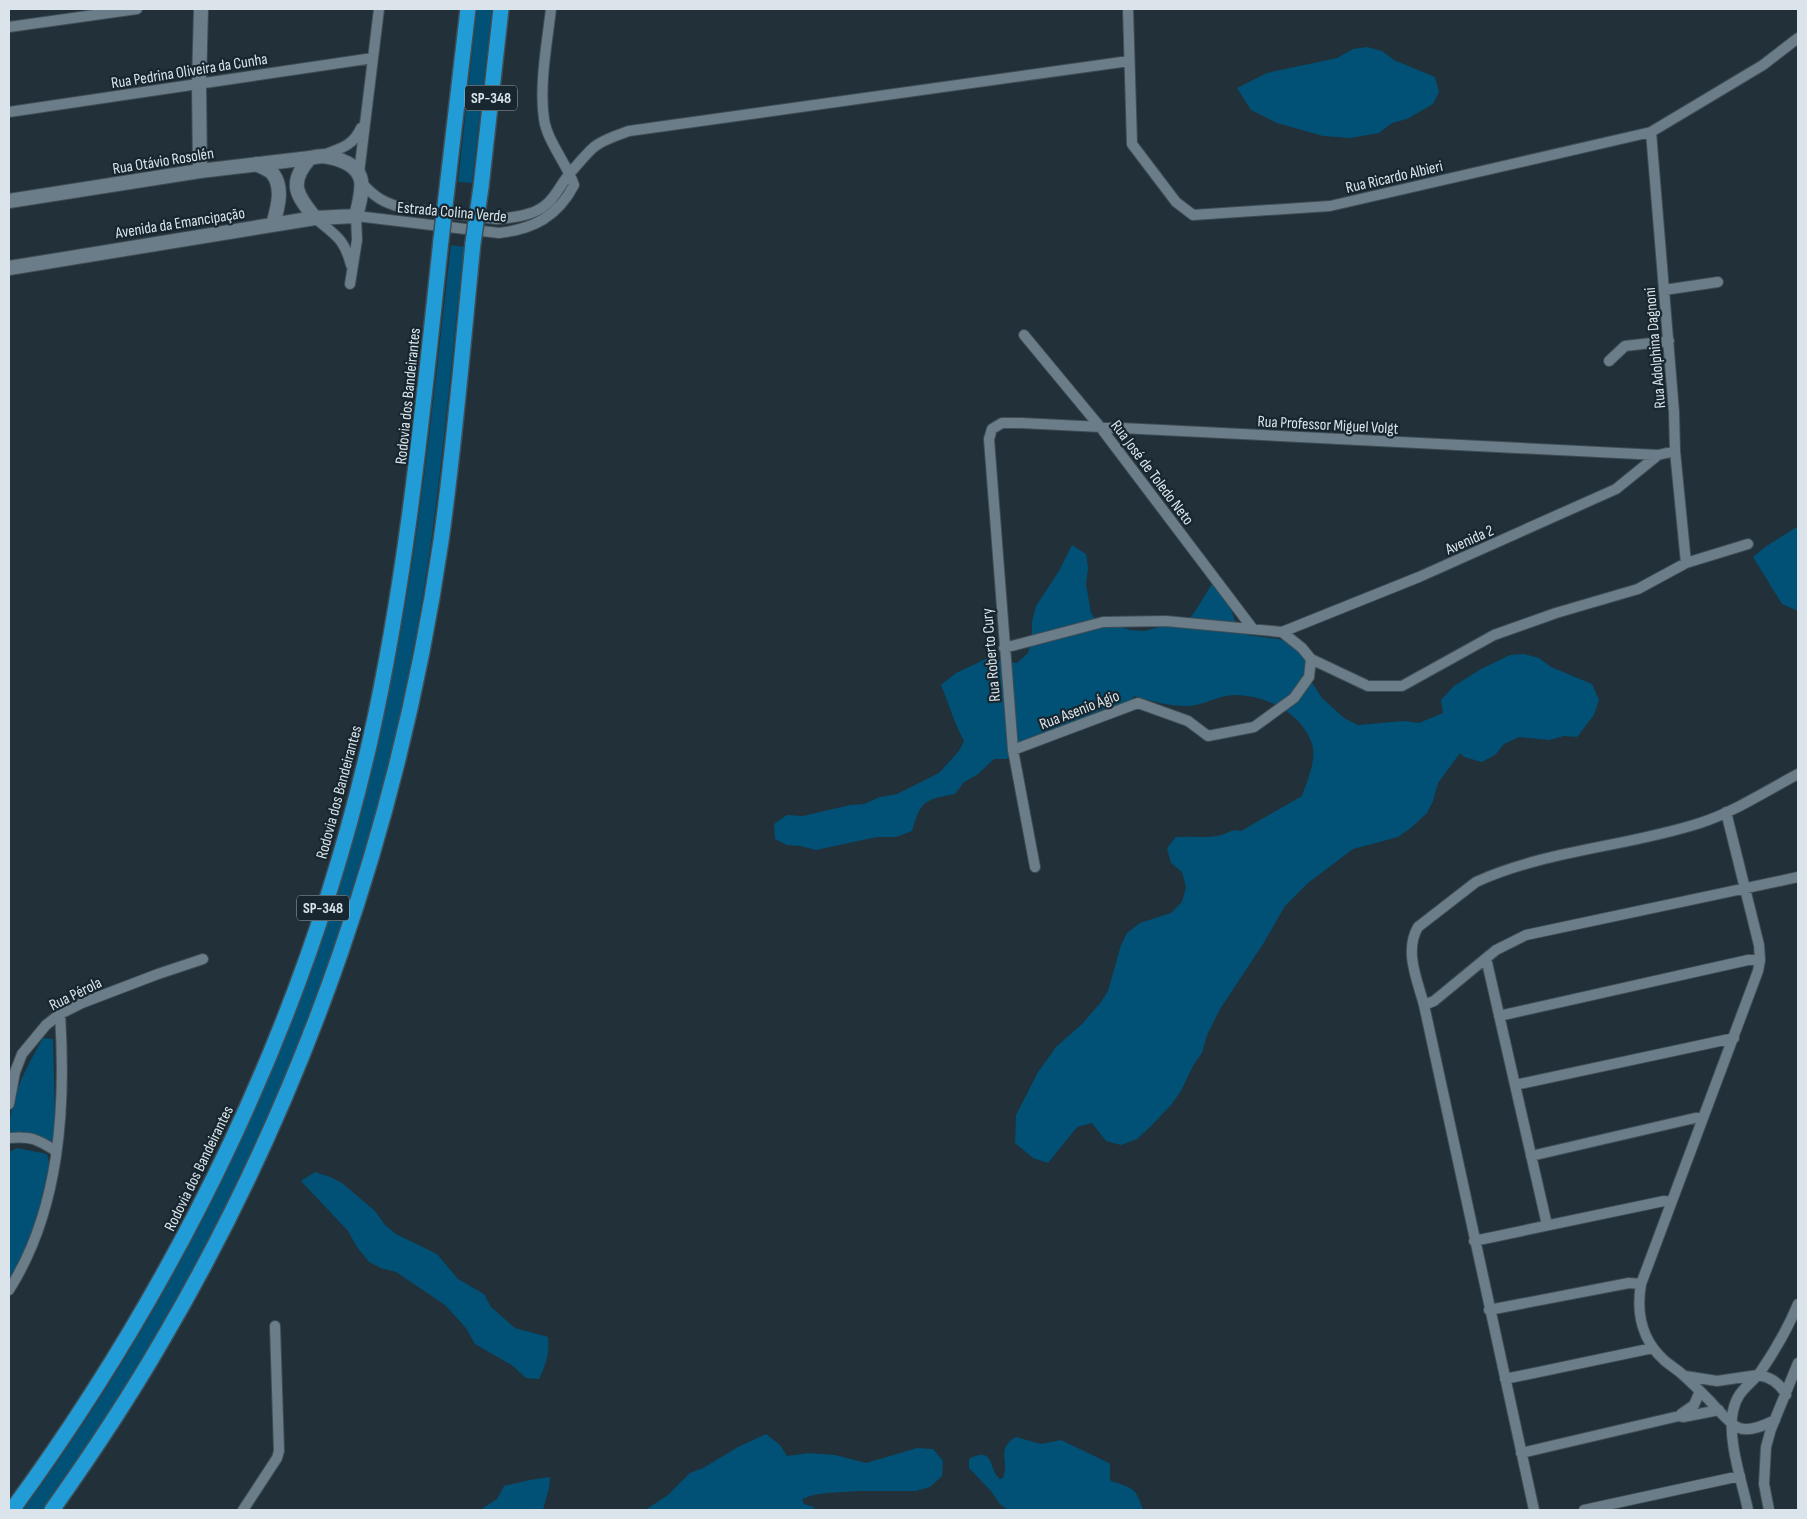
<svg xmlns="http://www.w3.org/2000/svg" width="1807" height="1519" viewBox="0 0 1807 1519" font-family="'Sofia Sans Condensed',sans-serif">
<rect width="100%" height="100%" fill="#213039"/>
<path fill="#005175" d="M477,9H492L472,183L458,182Z
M1367,47L1382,51L1394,60L1435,77L1439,92L1433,104L1407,119L1392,123L1379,133L1350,138L1323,136L1277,123L1251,110L1237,88L1267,73L1337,58L1353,49Z
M451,245L464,247C449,381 439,517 413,651C386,790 347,928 293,1060C240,1190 173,1315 97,1432C80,1459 61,1484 42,1510H23C206,1261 330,980 392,677C421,535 434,389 451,245Z
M1795,528H1798V611L1782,604L1753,557L1765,547Z
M1072,545L1086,554L1088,568L1086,584L1091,613L1101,627L1115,625L1130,630L1144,631L1174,623L1188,621L1196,610L1213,582L1230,606L1236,624L1247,635L1279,639L1296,644L1310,653L1309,667L1303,675L1313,684L1322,698L1344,718L1358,725L1404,721L1419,723L1443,713L1441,700L1454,686L1481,669L1510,655L1524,654L1539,658L1551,667L1592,684L1599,700L1594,715L1577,737L1564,736L1549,740L1519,737L1504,744L1495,755L1482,762L1464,757L1460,753L1438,783L1433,801L1427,813L1412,827L1398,837L1353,849L1308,883L1285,906L1263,944L1220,1009L1207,1035L1202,1053L1194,1064L1181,1091L1171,1105L1151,1126L1137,1139L1121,1145L1106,1141L1092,1123L1077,1127L1048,1163L1033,1158L1015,1143L1016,1115L1038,1072L1056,1047L1082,1024L1101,1002L1108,991L1121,945L1127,933L1140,923L1171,913L1182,902L1186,887L1182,872L1171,863L1167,848L1176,837C1190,836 1203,838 1217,836C1226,835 1232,828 1241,831L1302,796C1307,781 1317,760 1312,744C1302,713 1266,695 1235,695C1218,695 1204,706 1187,706C1168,706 1151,701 1134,696L1133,699L1120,706L1106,708L1061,728L1006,759H994L977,775L964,782L955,794C924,800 921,800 912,831L896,837H877L816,850L800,846L787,845L775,839L774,824L787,815L803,816L850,805L864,804L880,797L897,794L939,773L959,751L964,741C954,723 949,704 941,685L956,673L988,658L1003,662L1017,663L1028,653L1032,638V621L1036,606L1059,571Z
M43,1038L53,1039L56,1151L37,1139L9,1138C9,1098 24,1072 43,1038Z
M17,1148L47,1154L50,1167L44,1199L31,1239L11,1278H9V1152Z
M315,1172L330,1177L342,1183L375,1211L385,1225L396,1234L437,1254L458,1279L484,1294L491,1307L515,1328L548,1337C550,1353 546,1364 539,1379L526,1378L513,1366L475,1344L466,1328L445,1305L396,1272L381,1268L369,1262L357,1247L348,1231L301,1181Z
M766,1434L780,1445L787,1456L809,1453L835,1455L866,1463L917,1448L933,1449L943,1461L942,1476L930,1487L916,1491H858L827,1493L813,1495L802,1499L804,1504L814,1507V1510H645L668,1495L690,1473L703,1468L738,1447Z
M1016,1437L1041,1444L1061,1440L1109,1463C1112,1469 1108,1475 1111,1481C1132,1488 1136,1487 1143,1510H1008L1000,1504L990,1490L969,1468V1459C995,1445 988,1469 1000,1479L1003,1478C1010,1462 995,1449 1016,1437Z
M550,1477L549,1488L543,1510H480L497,1499L504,1486L530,1480Z"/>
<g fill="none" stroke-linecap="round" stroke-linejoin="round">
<defs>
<path id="street" d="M1128,9L1132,144L1176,202L1193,215L1330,206L1651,132L1763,65L1798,38
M9,27L137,9
M9,112L373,58
M1651,132L1674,412L1675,451L1686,563
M323,155C341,148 353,146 361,128
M359,173L379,9
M362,183C375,198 385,203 403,208L497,219C509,218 520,217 531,213C554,205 557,188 571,172C578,164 586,154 594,147C604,139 618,135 629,131L1129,61
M315,218C336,236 344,238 351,265
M350,284L357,240L356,216L499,233C534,229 558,216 574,185C567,164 547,141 544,119C539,86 547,43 551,9
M1664,290L1718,282
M1024,335L1101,428L1253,629
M1609,361L1625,346L1669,341
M1004,648L1103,622L1166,621L1282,632L1419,577L1616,489L1658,455
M1311,659L1368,686H1402L1494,635L1556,613L1638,589L1686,563L1748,544
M1013,750L1138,703L1188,721L1208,736L1254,727L1294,698L1309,677L1311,659L1302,648L1282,632
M1726,812L1759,945L1760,960L1758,971L1641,1284C1636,1313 1642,1341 1665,1361C1671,1366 1678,1370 1683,1375C1692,1383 1700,1391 1708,1399C1716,1407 1729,1424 1739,1428C1750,1432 1765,1425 1775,1420
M1035,867L1013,750L989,439L992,429L1002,423H1021L1658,455L1675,451
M1486,958L1547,1225
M1424,1005L1434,1001L1496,950L1526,935L1798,877
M1499,1016L1748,960H1760
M1515,1085L1734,1038
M9,1104L15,1072L22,1054L46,1025L60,1014L82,1003L158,974L203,959
M9,1138C31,1136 37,1139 56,1151
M1531,1156L1695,1118H1702
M1474,1241L1664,1201L1671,1202
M9,1290C60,1210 66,1107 60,1014
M1489,1310L1629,1283L1641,1284
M1685,1376L1717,1381L1758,1375C1771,1377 1780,1383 1786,1395
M1505,1379L1653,1348
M1681,1414L1694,1405L1700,1391
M1521,1453L1679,1416L1683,1417L1719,1410
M243,1510L277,1458L279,1451L275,1326
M1534,1510L1424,1005C1417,979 1404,951 1418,927L1476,882C1546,850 1626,847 1700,823C1734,812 1766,791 1798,774
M1584,1510L1740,1476
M1748,1510C1742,1482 1727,1439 1733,1411C1737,1390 1750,1386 1761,1371C1776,1349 1788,1328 1798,1304
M1769,1510L1764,1484L1766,1447L1771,1429L1798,1363"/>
<path id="secondary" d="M310,158C288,183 296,194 315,218
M256,164C262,167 270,170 273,174C284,189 277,209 273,225
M200,171L199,84L201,9
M9,201L200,171L310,158C321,155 326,156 337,159C369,169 363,189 356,216L315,218L9,268"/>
<path id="highway" d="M448,180L468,9
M481,187L501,9
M12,1510C180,1280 307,1019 370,741C407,576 423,408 441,240
M52,1510C91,1455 129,1398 163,1339C306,1095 400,821 441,541C455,442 463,342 473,243"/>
</defs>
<use href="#street" stroke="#3f4d55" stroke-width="12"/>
<use href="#secondary" stroke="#3f4d55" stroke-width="16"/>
<use href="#highway" stroke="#3f4d55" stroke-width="18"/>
<use href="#street" stroke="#6b7d88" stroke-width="10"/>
<use href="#secondary" stroke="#6b7d88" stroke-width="14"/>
<use href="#highway" stroke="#229cd6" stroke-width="15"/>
<defs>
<path id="highway-bridge" d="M441,240L448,180
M473,243L481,187"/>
</defs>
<use href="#highway-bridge" stroke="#3f4d55" stroke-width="18" stroke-linecap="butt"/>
<use href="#highway-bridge" stroke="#229cd6" stroke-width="15"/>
</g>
<g text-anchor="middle" stroke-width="4.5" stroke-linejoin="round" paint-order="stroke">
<g fill="#17262f" stroke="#a0abb2" stroke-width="1">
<rect x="465" y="85.5" width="52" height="25" rx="4"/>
<rect x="297" y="895.5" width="52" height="25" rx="4"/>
</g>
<g font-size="15" font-weight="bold" fill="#dae4ea">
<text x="491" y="103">SP-348</text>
<text x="323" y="913">SP-348</text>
</g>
<g font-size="16" fill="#dae4ea" stroke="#17262f">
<text transform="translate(189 70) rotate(-9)" y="6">Rua Pedrina Oliveira da Cunha</text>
<text transform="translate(163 160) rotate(-9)" y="6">Rua Otávio Rosolén</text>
<text transform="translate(1394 176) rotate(-13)" y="6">Rua Ricardo Albieri</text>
<text transform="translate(452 211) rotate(5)" y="6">Estrada Colina Verde</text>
<text transform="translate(180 222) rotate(-9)" y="6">Avenida da Emancipação</text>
<text transform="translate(1654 348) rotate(-95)" y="6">Rua Adolphina Dagnoni</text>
<text transform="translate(407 396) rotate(-84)" y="6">Rodovia dos Bandeirantes</text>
<text transform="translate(1328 424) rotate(3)" y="6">Rua Professor Miguel Volgt</text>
<text transform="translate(1153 472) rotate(53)" y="6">Rua José de Toledo Neto</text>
<text transform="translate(1469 539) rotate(-24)" y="6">Avenida 2</text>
<text transform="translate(990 655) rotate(-95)" y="6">Rua Roberto Cury</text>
<text transform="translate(1079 709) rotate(-21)" y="6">Rua Asenio Ágio</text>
<text transform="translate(338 792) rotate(-75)" y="6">Rodovia dos Bandeirantes</text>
<text transform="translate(75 993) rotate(-26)" y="6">Rua Pérola</text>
<text transform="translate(198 1168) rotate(-64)" y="6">Rodovia dos Bandeirantes</text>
</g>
</g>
<rect width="1807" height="1519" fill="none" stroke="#dae4ea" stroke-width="20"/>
</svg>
